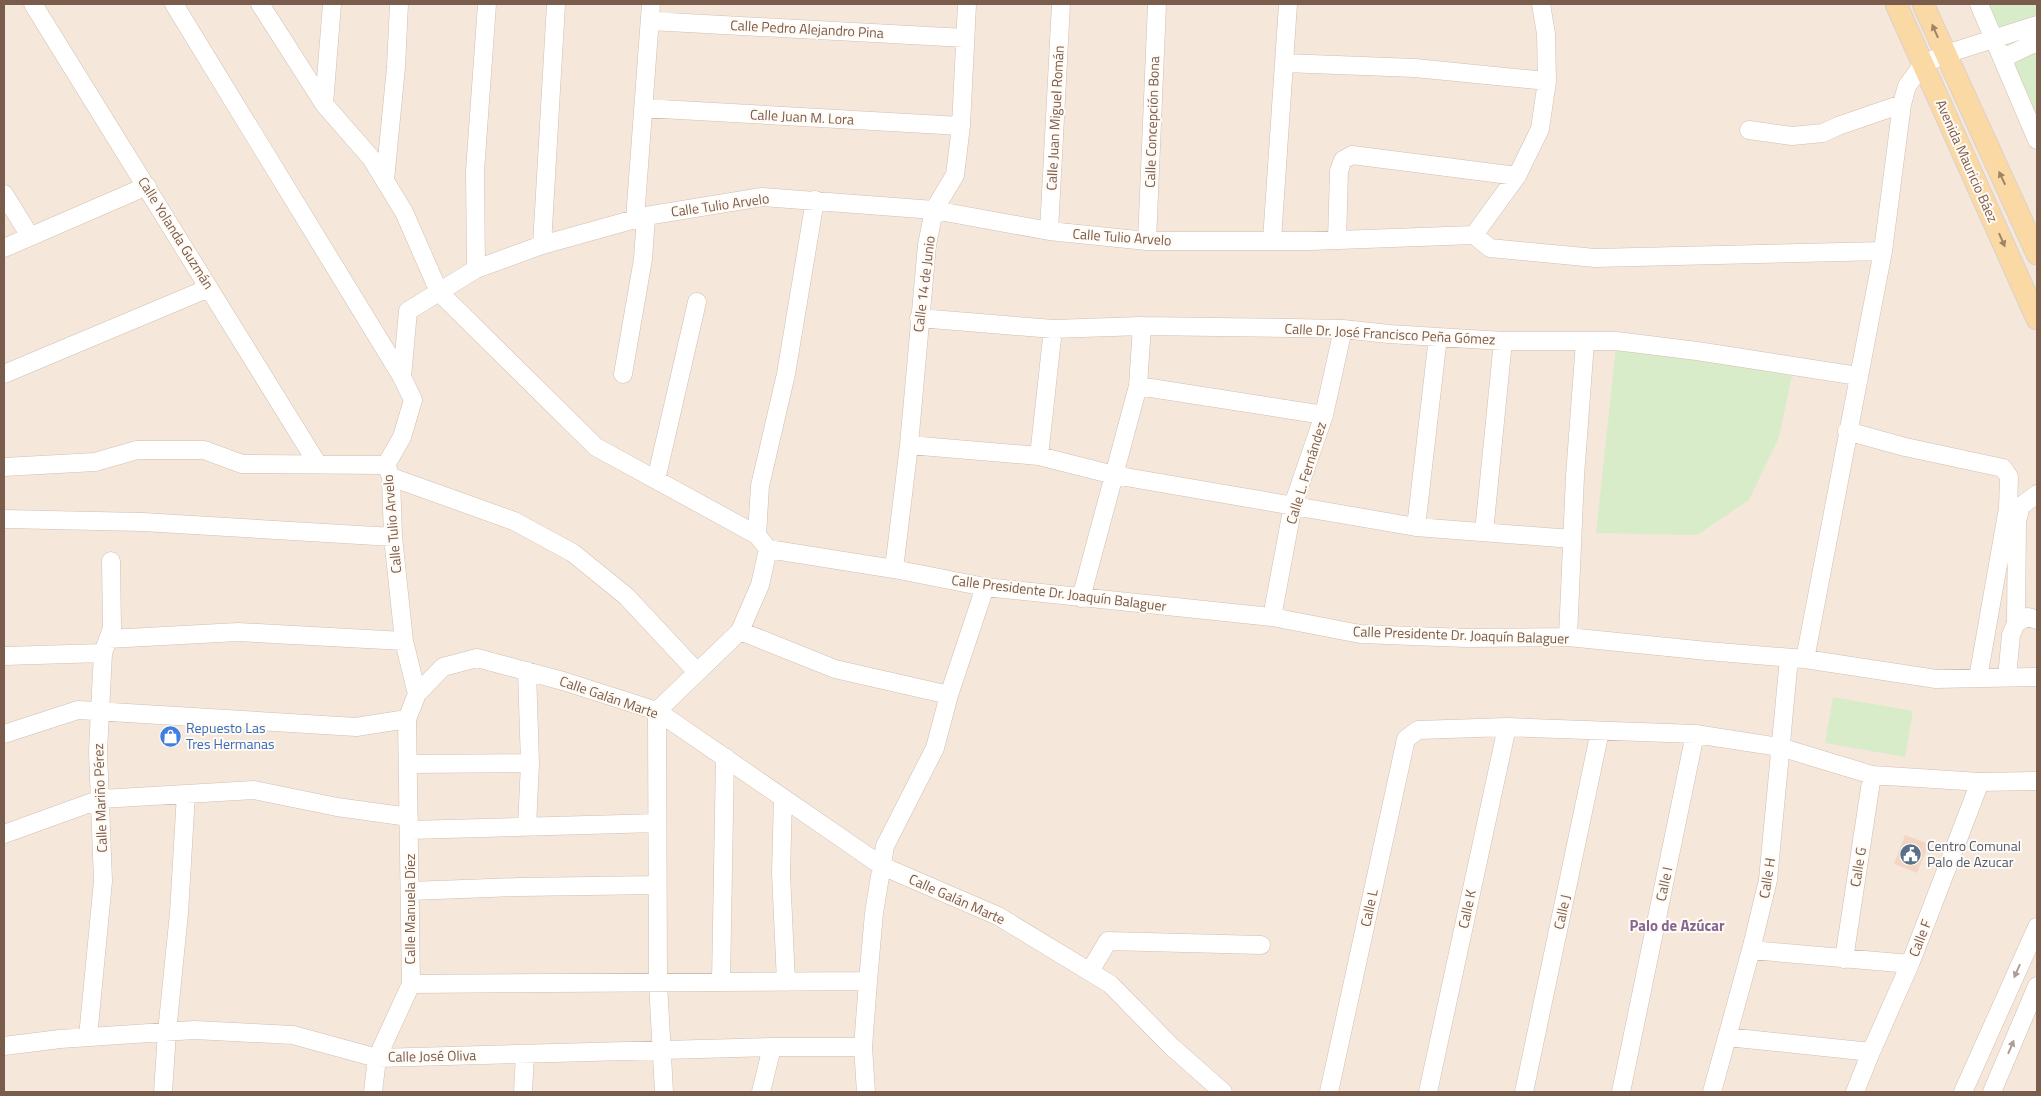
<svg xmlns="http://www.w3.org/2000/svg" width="2041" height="1096" viewBox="0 0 2041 1096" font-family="'Titillium Web',sans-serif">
<rect width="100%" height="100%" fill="#fdf6ec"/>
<path fill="#f5e8da" d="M4,4H2037V1092H4Z"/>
<path fill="#d8ecc9" d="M1983,4H2037V120Z
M1617,338L1792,376L1779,437L1749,500L1697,535L1596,533Z
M1833,697L1913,711L1905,757L1825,743Z"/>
<path fill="#f3d5c3" d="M1905,835L1929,844L1917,873L1894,864Z"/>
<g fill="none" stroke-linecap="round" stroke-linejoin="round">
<defs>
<path id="minor" d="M33,4L317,463
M174,4L402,377L413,400L402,437L386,465
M260,4L324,104L371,158L404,212L439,292L596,447L757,535
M1979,4L2037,140
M650,21L965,38
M2003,58L2037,42
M1284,63L1415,68L1547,81
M324,104L332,4
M643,108L961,126
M1749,130L1792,136L1823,133L1838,126L1902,104
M385,180L396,67L399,4
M4,194L30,236
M635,219L651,4
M1049,231L1061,4
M1474,235L1490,248L1595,258L1883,251
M1474,235L1517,176L1540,129L1547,81L1546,34L1541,4
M1272,240L1288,4
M1337,240L1339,171L1343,160L1352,155L1517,176
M1147,241L1157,4
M542,245L556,4
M4,248L147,186
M476,269L475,171L487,4
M919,318L1053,329L1142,326L1292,328L1343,329L1389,334L1503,341H1616L1697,351L1858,376
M4,374L209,288
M623,374L643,259L646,216
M402,377L408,311L476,269L542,245L646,216L762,197L934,210L1049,231L1147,241H1311L1474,235
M1138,386L1324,415
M1847,431L1905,447L2003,468L2009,477L2008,508L1978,678
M909,445L1039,456L1114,475L1416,527L1572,539
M1039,456L1053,329
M4,467L95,462L137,450H204L242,464L386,465
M387,467L391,477L393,537L404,641L417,694
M391,477L514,521L573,553L626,596L697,672
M656,480L697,302
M4,519L143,522L393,537
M1416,527L1438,337
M1484,532L1503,341
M768,549L894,569L985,587L1272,617L1360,634L1466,638L1568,637L1707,651L1805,659L1936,679L2037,677
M894,569L909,445L927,245L934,210L955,175L961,126L967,4
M1081,598L1138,386L1142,326
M1272,617L1293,505L1324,415L1343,329
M2016,623L2017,521L2021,506L2037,494
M740,631L835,669L949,695
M1568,637L1575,476L1585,342
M108,639L238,632L404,641
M4,656L103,653
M1805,659L1883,251L1902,104L1907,86L1923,64L1946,54L2037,25
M2007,677L2011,635L2016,623L2028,617L2037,620
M4,734L78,710L356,727L407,719L417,694L443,667L477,658L563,681L657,711L882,866L998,916L1110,984L1172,1047L1223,1092
M408,764L530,763
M783,798L781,873L786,982
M527,827L530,763L527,671
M410,830L657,823
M4,834L101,799L254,790L337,807L409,817
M410,891L520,887L657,885
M1751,950L1910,964
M1844,959L1872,775
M1090,971L1108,941L1261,945
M721,982L725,757
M411,984L868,981
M88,1037L103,881L98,751L103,653L112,628L111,561
M1727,1037L1871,1052
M4,1046L60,1039L194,1030L293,1035L377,1058L772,1047H863
M163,1092L167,1032L179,913L186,794
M373,1092L377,1058L411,984L407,719
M523,1092L525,1054
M664,1092L658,983L657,711L740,631L760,585L768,549L757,535L760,486L786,374L815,200
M761,1092L772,1047
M866,1092L863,1047L868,981L874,913L885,846L935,748L949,695L985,587
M1329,1092L1406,739L1418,730L1507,727L1695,734L1780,747L1872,775L1980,782L2037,781
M1428,1092L1507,727
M1524,1092L1600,731
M1621,1092L1695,734
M1712,1092L1751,950L1768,880L1789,658
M1855,1092L1871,1052L1910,964L1980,782
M1963,1092L2037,927
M1992,1092L2037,986"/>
<path id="major" d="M1896,4L2037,319
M1923,4L2037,254"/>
</defs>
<use href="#minor" stroke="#d1beb0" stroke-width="19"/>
<use href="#major" stroke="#dad1cd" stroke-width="23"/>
<use href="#minor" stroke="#fff" stroke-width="18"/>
<use href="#major" stroke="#fbd9a5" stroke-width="21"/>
</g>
<defs><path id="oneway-solid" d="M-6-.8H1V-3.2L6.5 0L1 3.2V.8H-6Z" transform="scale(1.25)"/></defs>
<g fill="#a18267">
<use href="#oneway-solid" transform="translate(1935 31) rotate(-114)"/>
<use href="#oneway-solid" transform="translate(2002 178) rotate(-115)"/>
<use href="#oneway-solid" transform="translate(2002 240) rotate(66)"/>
</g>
<g fill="#af9d94">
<use href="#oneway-solid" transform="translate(2017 971) rotate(114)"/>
<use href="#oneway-solid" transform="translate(2011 1047) rotate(-67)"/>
</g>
<defs>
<symbol id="shop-disc" viewBox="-11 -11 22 22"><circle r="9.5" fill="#3f7fe0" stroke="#fffaf3"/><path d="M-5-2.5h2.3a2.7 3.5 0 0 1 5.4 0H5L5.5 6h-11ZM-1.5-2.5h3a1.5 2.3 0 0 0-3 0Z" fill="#fff"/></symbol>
<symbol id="civic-disc" viewBox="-11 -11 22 22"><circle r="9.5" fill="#5c6f8a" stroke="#fffaf3"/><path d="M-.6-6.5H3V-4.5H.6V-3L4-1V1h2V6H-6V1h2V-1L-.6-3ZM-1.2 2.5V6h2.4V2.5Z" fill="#fff"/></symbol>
</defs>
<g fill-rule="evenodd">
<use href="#shop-disc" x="158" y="724" width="25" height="25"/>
<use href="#civic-disc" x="1898" y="842" width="25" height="25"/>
</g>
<g text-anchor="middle" stroke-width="4" stroke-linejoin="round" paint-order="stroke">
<g font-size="14" fill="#7a5c4d" stroke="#fffaf3">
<text transform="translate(807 29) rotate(3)" y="5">Calle Pedro Alejandro Pina</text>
<text transform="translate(802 117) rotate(3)" y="5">Calle Juan M. Lora</text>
<text transform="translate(1055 118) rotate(-87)" y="5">Calle Juan Miguel Román</text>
<text transform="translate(1152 122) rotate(-88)" y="5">Calle Concepción Bona</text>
<text transform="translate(1967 161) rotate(66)" y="5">Avenida Mauricio Báez</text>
<text transform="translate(720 205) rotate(-8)" y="5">Calle Tulio Arvelo</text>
<text transform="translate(176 233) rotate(58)" y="5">Calle Yolanda Guzmán</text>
<text transform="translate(1122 237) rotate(4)" y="5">Calle Tulio Arvelo</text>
<text transform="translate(924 284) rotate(-83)" y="5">Calle 14 de Junio</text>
<text transform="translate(1390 334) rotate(3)" y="5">Calle Dr. José Francisco Peña Gómez</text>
<text transform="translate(1306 473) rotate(-73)" y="5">Calle L. Fernández</text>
<text transform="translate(392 524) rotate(-95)" y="5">Calle Tulio Arvelo</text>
<text transform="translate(1059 593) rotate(7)" y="5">Calle Presidente Dr. Joaquín Balaguer</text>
<text transform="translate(1461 635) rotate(2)" y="5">Calle Presidente Dr. Joaquín Balaguer</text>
<text transform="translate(609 697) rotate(19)" y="5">Calle Galán Marte</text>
<text transform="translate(100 798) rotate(-92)" y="5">Calle Mariño Pérez</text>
<text transform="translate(1858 867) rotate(-81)" y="5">Calle G</text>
<text transform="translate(1767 878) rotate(-81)" y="5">Calle H</text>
<text transform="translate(1664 884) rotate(-78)" y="5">Calle I</text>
<text transform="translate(957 899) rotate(24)" y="5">Calle Galán Marte</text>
<text transform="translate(1369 908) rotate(-78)" y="5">Calle L</text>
<text transform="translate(410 909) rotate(-90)" y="5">Calle Manuela Díez</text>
<text transform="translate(1467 909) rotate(-78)" y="5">Calle K</text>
<text transform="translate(1562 912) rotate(-78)" y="5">Calle J</text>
<text transform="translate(1920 938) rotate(-69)" y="5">Calle F</text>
<text transform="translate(432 1056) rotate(-1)" y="5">Calle José Oliva</text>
</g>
<g font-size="14" fill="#366cbe" stroke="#fffaf3" text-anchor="start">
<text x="186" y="733">Repuesto Las<tspan x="186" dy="16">Tres Hermanas</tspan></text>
</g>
<g font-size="14" fill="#4e5e75" stroke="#fffaf3" text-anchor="start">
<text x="1927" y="851">Centro Comunal<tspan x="1927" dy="16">Palo de Azucar</tspan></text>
</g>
<g font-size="15" font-weight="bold" fill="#846695" stroke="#fffaf3">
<text x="1677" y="931">Palo de Azúcar</text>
</g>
</g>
<rect width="2041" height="1096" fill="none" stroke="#7a5c4d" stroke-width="10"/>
</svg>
